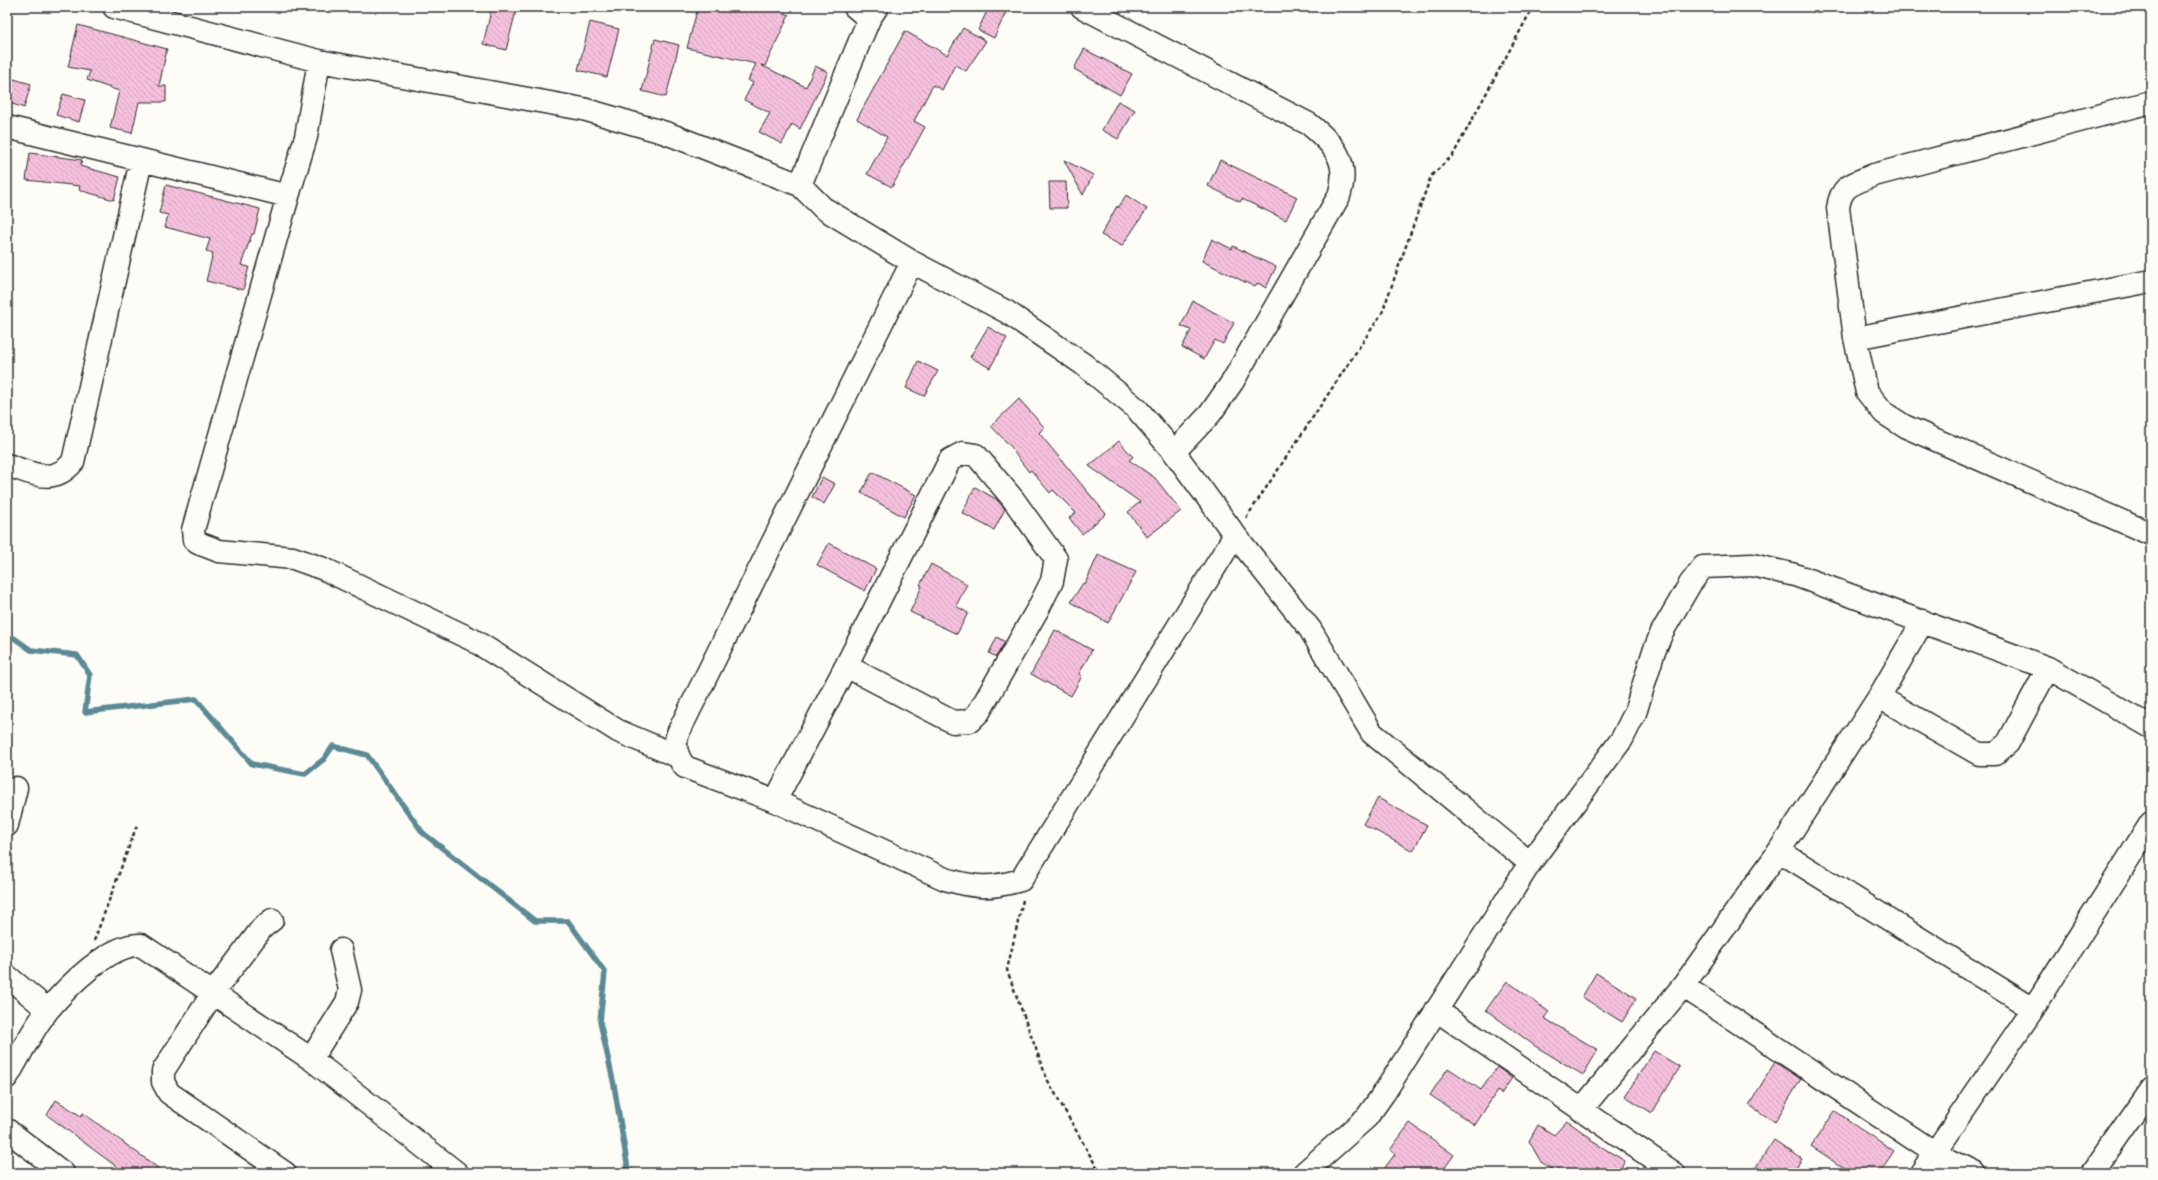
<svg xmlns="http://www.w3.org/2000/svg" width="2158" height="1180" viewBox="0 0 2158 1180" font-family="Itim,sans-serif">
<defs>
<pattern id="building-back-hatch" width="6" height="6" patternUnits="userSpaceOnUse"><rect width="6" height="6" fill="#f5c0dc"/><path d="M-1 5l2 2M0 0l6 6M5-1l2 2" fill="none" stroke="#d2a5bd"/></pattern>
</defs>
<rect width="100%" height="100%" fill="#fdfcf7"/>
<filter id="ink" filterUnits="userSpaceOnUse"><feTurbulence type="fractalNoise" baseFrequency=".025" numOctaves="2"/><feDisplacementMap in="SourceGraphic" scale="8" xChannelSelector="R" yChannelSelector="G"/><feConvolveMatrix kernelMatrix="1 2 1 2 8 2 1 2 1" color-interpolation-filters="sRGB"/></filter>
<g filter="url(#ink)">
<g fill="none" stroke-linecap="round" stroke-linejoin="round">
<path stroke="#5c8a94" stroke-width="5.5" d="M7,633L31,650L77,655L90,675L85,712L196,699L252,764L305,774L324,759L333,746L367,755L423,833L535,921H568L605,972L600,1022L614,1085L628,1169L633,1173"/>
</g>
<path fill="url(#building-back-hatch)" stroke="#2b2b2b" d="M492,7H517L506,50L483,44Z
M698,7H772L789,15L765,66L761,65L806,87L815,66L828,72L800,129L792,124L782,144L759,132L770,113L744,100L753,83L748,80L756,64L687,48Z
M989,7H996L1006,12L994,38L978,30Z
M590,22L619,29L607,77L578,70Z
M78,25L167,49L159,86H166V102H139L132,133L110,128L119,91L87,80L90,71L68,67Z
M963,28L986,41L966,71L955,65L942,90L933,85L914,121L925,127L892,187L867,174L887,137L857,119L905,31L947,55Z
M655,39L679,45L666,97L642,91Z
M1084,49L1132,74L1120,95L1074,69Z
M7,77L31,84L24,108L7,102Z
M63,94L85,100L79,122L56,115Z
M1118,101L1135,110L1118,139L1102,130Z
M30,153L82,160L80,166L120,177L114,200L79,190L80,186L26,180Z
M1064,160L1093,175L1083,195Z
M1220,160L1297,197L1286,220L1242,199L1240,202L1208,186Z
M1049,182H1066L1067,208H1050Z
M166,185L260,209L254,234H252L241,265L249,267L243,290L206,281L213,253L206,251L210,239L165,227L168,215L159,213Z
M1126,195L1147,209L1122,246L1101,235L1117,206L1118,208Z
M1212,239L1232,249L1233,246L1276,267L1266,288L1258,283L1255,287L1202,261Z
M1193,301L1234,323L1223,344L1215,340L1204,359L1182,347L1191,330L1181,326Z
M988,327L1007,338L990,368L970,357Z
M918,361L938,371L924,396L906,388Z
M1019,399L1044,427L1039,433L1106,514L1082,534L1069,518L1076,513L1053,490L1050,493L1031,470L1029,472L1013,451L1014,450L991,426Z
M1119,441L1133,457L1129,460L1155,478L1181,511L1147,537L1128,512L1140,502L1089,466Z
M874,473L916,495L904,517L861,493L871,474Z
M822,477L835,484L824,504L812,497Z
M975,487L996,499L1005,509L994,530L962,513Z
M829,543L876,569L865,591L817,565Z
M1098,555L1136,572L1108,623L1071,602L1083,583L1085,584Z
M931,564L967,584L956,606L968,613L957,634L910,612L922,586L920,585Z
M1055,630L1092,650L1079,674L1082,676L1071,696L1031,674Z
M997,637L1005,642L996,657L989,653Z
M1378,798L1427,825L1413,851L1363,824Z
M1596,973L1637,998L1622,1022L1582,997Z
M1507,981L1549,1012L1544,1018L1598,1050L1583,1075L1535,1046L1486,1010Z
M1654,1051L1680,1067L1652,1113L1625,1096Z
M1775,1062L1801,1079L1775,1122L1749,1105Z
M1497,1067L1512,1078L1501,1094L1497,1091L1475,1125L1430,1095L1448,1068L1481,1090Z
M56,1100L81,1116L83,1113L165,1173H125L47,1115Z
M1835,1111L1894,1151L1879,1173H1852L1811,1146Z
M1567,1121L1591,1138L1590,1140L1625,1161L1618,1173H1558L1541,1162L1529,1141L1538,1125L1554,1135Z
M1410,1123L1454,1155L1441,1173H1381L1395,1154L1390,1150Z
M1774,1140L1802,1159L1792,1173H1752Z"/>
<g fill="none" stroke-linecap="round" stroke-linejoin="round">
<defs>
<path id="minor" d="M114,7L319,61L583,109L666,133L800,185L869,19L877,7
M855,7L869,19
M1082,7L1309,124C1335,145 1350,162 1339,196L1233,381L1210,414L1174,452
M2151,102L1874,175C1854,184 1841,184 1838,208L1855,338L1867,392L1884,413L1904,426L2151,534
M7,127L288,196L306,137L319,61
M800,185L823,208L912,262L1007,312L1083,364L1137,409L1174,452L1235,535L1310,629L1372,733L1530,863
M288,196L193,530L194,540L198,543L219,551L293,558L324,569L473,640L618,731L677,756
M912,262L679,731C673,744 676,756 685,767L775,801L945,879C976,888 989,889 1021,880L1235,535
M1855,338L2151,281
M7,465C32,473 53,486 73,462L141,161
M1879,697L1979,754H1995L2008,743L2048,668
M775,801L846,666L950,460L963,453L976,455L1013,499L1056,559L1052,581L1039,607L979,712L970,721L953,722L846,666
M7,825L16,788
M1779,851L1879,697L1923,621
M272,920L262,928L213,993L163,1071V1082L169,1093L285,1173
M7,976L48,1010
M1683,986L1935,1153L1975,1173
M1436,1010L1674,1173
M311,1059L347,1002L350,990L341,950
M7,1077C20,1055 32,1030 48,1010C67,987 110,943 141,945L311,1059L457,1173
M1581,1110L1683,986L1779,851L2033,1009
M7,1130L63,1173
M1304,1173L1367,1117L1384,1093L1530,863L1622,739L1635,713L1653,654L1662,632L1690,584L1703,567L1752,565L1795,575L2048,668L2151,727
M1921,1173L2033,1009L2151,823
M2092,1173L2151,1089"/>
</defs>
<use href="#minor" stroke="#2b2b2b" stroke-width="25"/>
<path stroke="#2b2b2b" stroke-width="2.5" stroke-dasharray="4 3" stroke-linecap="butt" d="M1246,518L1382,313L1431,176L1453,155L1533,7
M1023,900L1007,970L1047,1079L1100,1173
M94,941L137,825"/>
<use href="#minor" stroke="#fdfcf7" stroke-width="22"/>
</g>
</g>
<rect width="2158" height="1180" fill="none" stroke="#fdfcf7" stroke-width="24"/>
<rect x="12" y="12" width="2134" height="1156" fill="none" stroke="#2b2b2b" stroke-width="1.5" filter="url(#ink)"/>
</svg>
